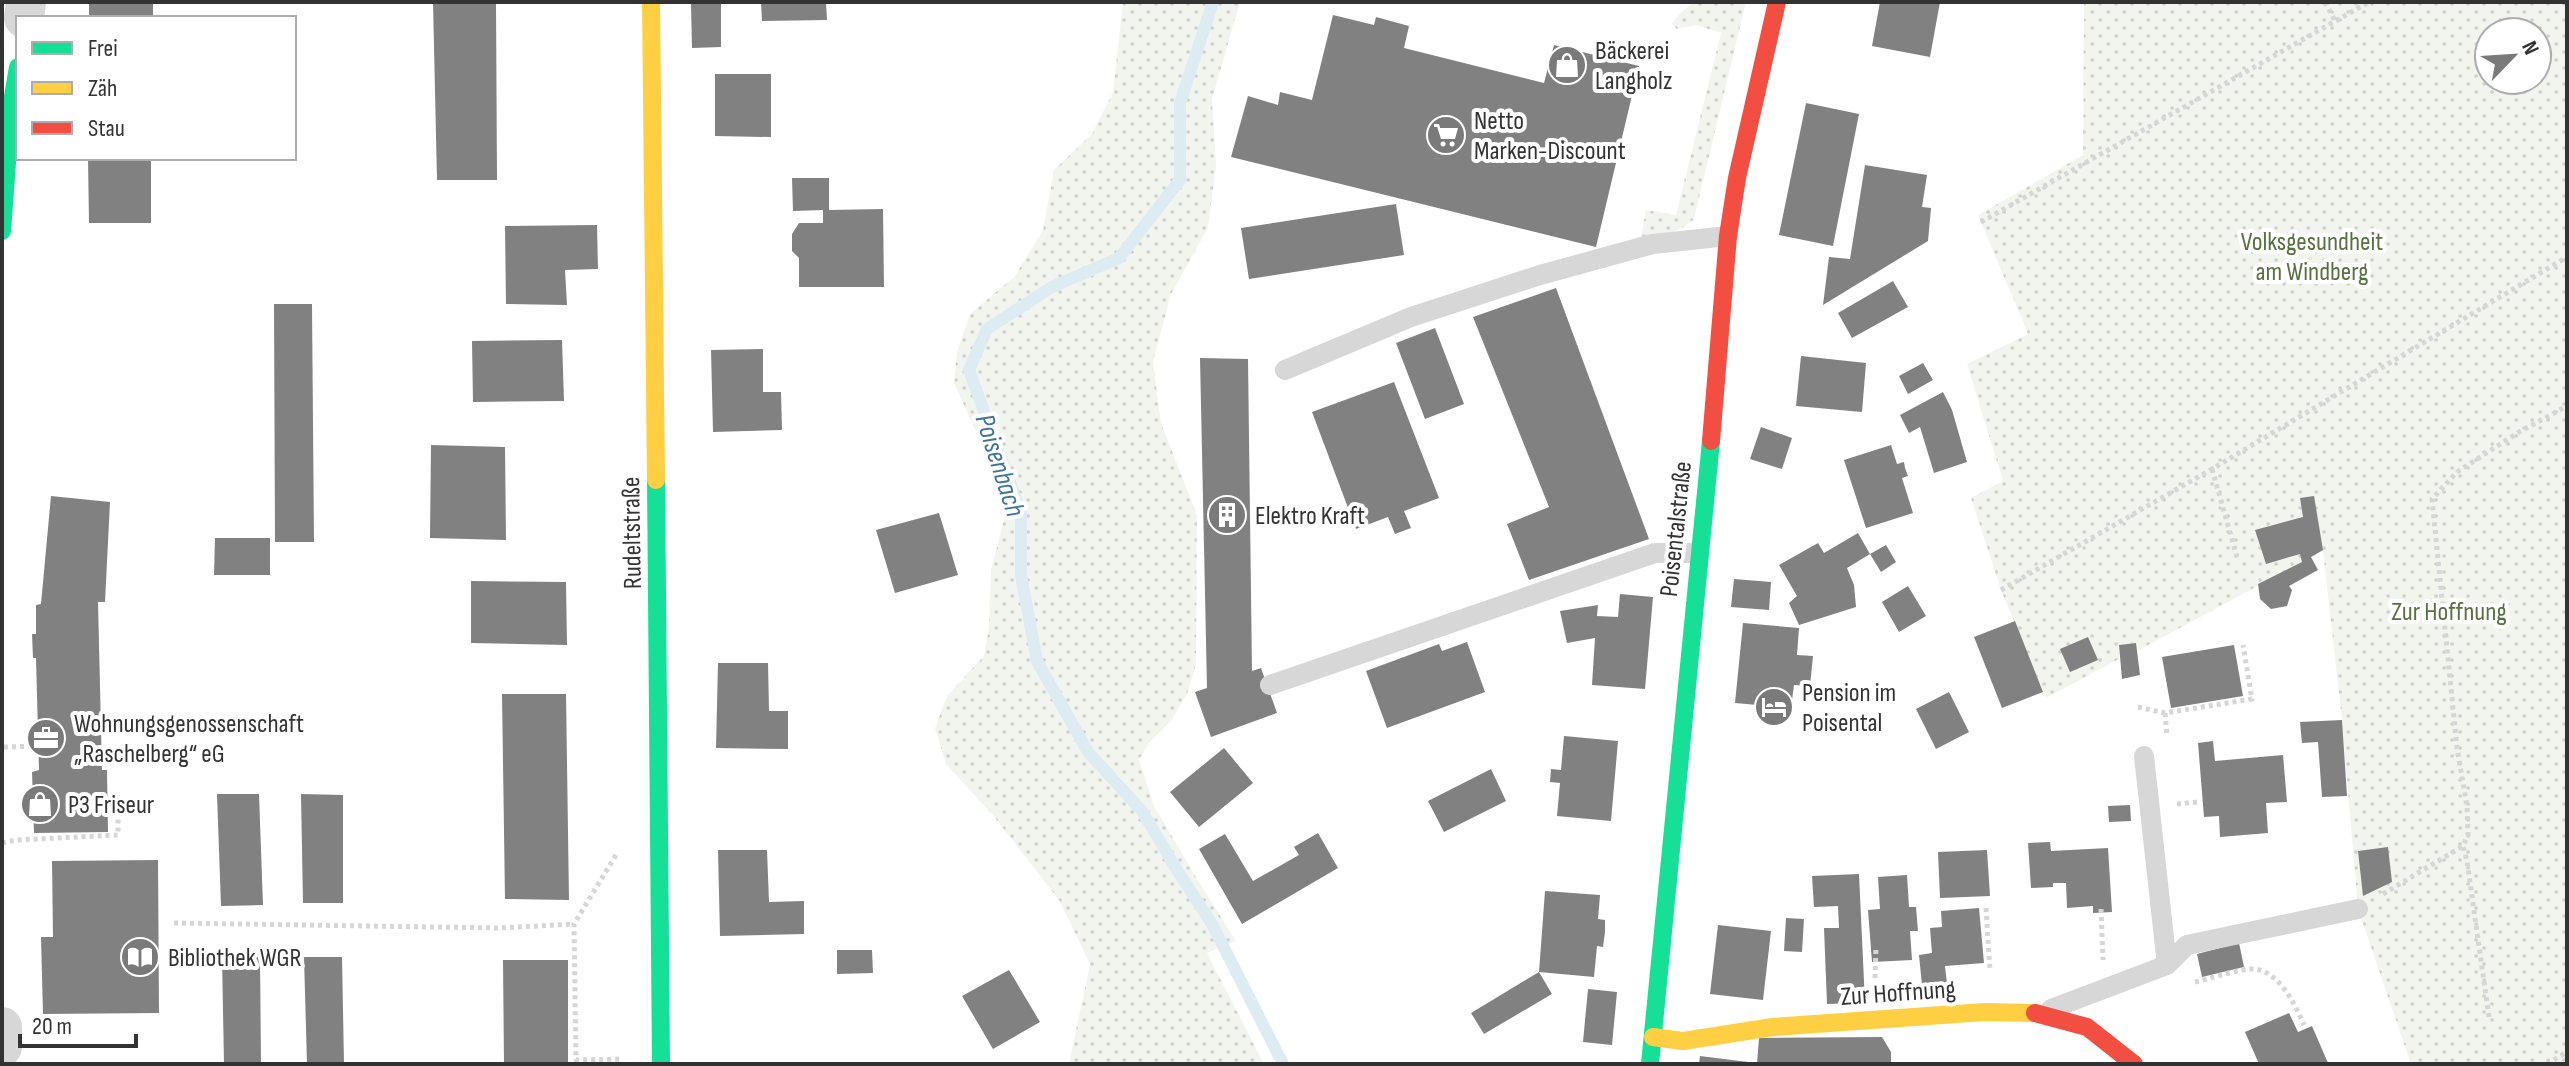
<svg xmlns="http://www.w3.org/2000/svg" width="2569" height="1066" viewBox="0 0 2569 1066" font-family="'Sofia Sans Condensed',sans-serif">
<defs>
<pattern id="grass-dots" width="8" height="8" patternUnits="userSpaceOnUse" patternTransform="scale(2)"><rect width="8" height="8" fill="#f1f5ed"/><path d="M2 2h.1M6 6h.1" fill="none" stroke="#cfd2cc" stroke-width="1.8" stroke-linecap="round"/></pattern>
</defs>
<rect width="100%" height="100%" fill="#fff"/>
<path fill="url(#grass-dots)" fill-rule="evenodd" d="M1123,2H1240L1212,99L1216,166L1208,228L1171,294L1153,362L1161,423L1197,515L1196,665L1187,694L1171,721L1148,744L1139,760L1154,806L1194,874L1236,941L1207,953L1264,1064H1069L1090,964L1059,900L992,814L946,764L935,728L947,696L984,656L989,628L991,570L1004,520L1002,489L954,383L957,352L970,314L1015,276L1043,230L1054,170L1092,134L1113,92Z
M1695,2H1746L1694,219C1680,233 1659,236 1640,241L1646,210L1676,215L1721,33L1696,25L1677,29L1672,24C1678,14 1686,8 1695,2Z
M2084,2H2567V1064H2411L2358,909L2342,720L2323,551L2137,651L2135,643L2119,645V659L2046,698L2001,590L1971,498L2003,481L1967,364L2028,334L1978,215L2083,155ZM2489,32H2537V80H2489Z"/>
<g fill="none" stroke-linecap="round" stroke-linejoin="round">
<path stroke="#ddebf3" stroke-width="12" d="M1213,2L1180,103V180L1119,258L1052,287L987,329L969,370L1021,513V575L1037,661L1088,752L1142,811L1177,870L1212,924L1283,1064"/>
</g>
<path fill="#818181" d="M89,2H153V18H89Z
M433,2H496L497,180H437Z
M761,2H826L827,20L762,21Z
M1880,2H1940L1930,57L1872,46Z
M691,4H721V47L692,48Z
M1333,15L1374,25L1376,17L1409,26L1404,48L1544,83L1554,45L1639,66L1596,247L1231,157L1248,96L1278,105L1280,92L1312,100Z
M715,74H771V137L715,136Z
M1806,103L1859,114L1833,246L1779,235Z
M88,158H151V223H89Z
M1865,165L1927,175L1922,207L1931,208L1928,241L1823,305L1829,257L1850,259Z
M792,178H829V210L883,209L884,287H799V258L792,251V234L799,223H823V210L793,211Z
M1396,204L1404,255L1249,279L1241,228Z
M597,225L598,269L565,270L567,305L506,304L505,226Z
M1893,281L1908,307L1852,338L1838,313Z
M1556,288L1649,539L1529,580L1507,524L1549,507L1473,317Z
M274,304H312L314,542H275Z
M1435,328L1464,404L1425,419L1396,343Z
M562,340L564,401L473,402L472,341Z
M763,349V392H781L782,430L713,432L711,350Z
M1801,356L1866,363L1862,412L1796,406Z
M1200,358L1248,359L1252,671L1261,668L1277,713L1211,737L1195,692L1207,688Z
M1923,363L1933,380L1908,394L1899,376Z
M1394,382L1439,498L1404,511L1411,528L1395,534L1388,517L1356,529L1312,412Z
M1943,392L1952,410L1967,462L1934,473L1920,427L1909,433L1900,415Z
M1761,427L1792,438L1782,469L1750,459Z
M431,445L505,447L506,540L430,538Z
M1891,445L1897,464L1904,462L1905,468L1908,476L1902,478L1913,513L1866,528L1844,460Z
M51,496L110,502L105,602H98L102,770H107L108,832L34,833L32,772L39,770L36,658H33L32,634H36V605L41,604Z
M2314,496L2323,550L2311,557L2318,570L2289,586L2292,590L2287,606L2271,609L2260,599L2258,584L2302,562L2300,554L2266,564L2255,530L2303,517L2300,498Z
M939,513L958,575L895,593L876,530Z
M1858,533L1870,554L1847,568L1854,585L1856,607L1799,625L1789,603L1797,596L1779,565L1818,543L1824,553Z
M215,538H270V575H214Z
M1886,545L1896,562L1881,572L1870,554Z
M1734,579L1771,582L1769,610L1731,607Z
M471,581L566,582L567,645L471,643Z
M1908,586L1926,616L1899,632L1882,602Z
M1620,594L1653,597L1645,689L1592,685L1595,638L1567,643L1560,611L1598,605L1597,616L1618,617Z
M2015,621L2043,692L2002,708L1974,637Z
M1743,623L1799,628L1797,655L1813,656L1810,686L1794,685L1791,708L1735,703Z
M2088,637L2098,660L2070,672L2060,649Z
M1467,642L1485,692L1387,728L1366,671L1439,644L1442,651Z
M2136,643L2140,675L2122,679L2119,645Z
M2234,645L2243,696L2171,708L2162,657Z
M718,663H768L769,711H788V749L716,748Z
M1949,692L1969,732L1936,749L1916,709Z
M502,694H566L569,900L505,899Z
M2342,720L2347,796L2322,797L2318,742L2302,743L2300,722Z
M1564,736L1618,741L1611,821L1557,816L1560,783L1550,782L1551,769L1561,770Z
M2213,741L2215,761L2283,755L2287,802L2266,803L2268,833L2220,837L2219,816L2204,817L2198,743Z
M1224,748L1253,783L1199,827L1170,792Z
M1491,769L1506,801L1444,832L1428,801Z
M217,794H259L263,905L221,906Z
M301,794L343,795V903H303Z
M2130,805L2131,821L2109,822L2108,806Z
M1318,833L1338,868L1242,924L1199,849L1225,834L1253,881L1299,855L1294,847Z
M2050,842L2051,851L2108,848L2112,912L2093,913V906L2067,908L2066,883H2053V887L2031,888L2028,843Z
M2388,847L2392,882L2363,896L2358,851Z
M718,850H767L769,902L804,901V934L720,936Z
M1987,850L1990,896L1940,898L1938,852Z
M158,860L159,1013L43,1014L41,937H53L52,861Z
M1859,874L1865,1003L1827,1004L1824,928H1839L1838,906L1814,907L1812,876Z
M1907,875L1909,907H1916L1918,931H1910L1912,960L1872,962L1868,910L1880,909L1878,877Z
M1545,891L1600,895L1598,919L1605,920V932L1603,947L1597,946L1594,977L1539,972Z
M1979,908L1984,963L1945,966L1948,992L1923,995L1919,955L1932,953L1930,928L1942,927L1941,911Z
M1786,918L1804,919L1802,952L1784,951Z
M1718,925L1771,931L1763,1000L1710,994Z
M2239,943L2244,967L2202,977L2197,954Z
M837,950H872L873,973L837,974Z
M222,956L260,957L261,1064H224Z
M304,957H342L344,1064H307Z
M503,960H568V1064H504Z
M1009,970L1040,1022L993,1049L962,996Z
M1539,972L1552,994L1484,1034L1471,1013Z
M1588,989L1617,992L1612,1045L1583,1042Z
M2289,1013L2298,1032L2312,1026L2328,1063L2259,1064L2245,1032Z
M1882,1037L1891,1052V1064H1757L1759,1038Z
M1700,1056L1748,1062V1064H1699Z"/>
<g fill="none" stroke-linecap="round" stroke-linejoin="round">
<path stroke="#d6d6d6" stroke-width="5" stroke-dasharray="4 4" stroke-linecap="butt" d="M2325,2L2335,21
M1981,222L2369,2
M2212,469L2237,557
M2001,590L2212,469L2567,257
M2138,707L2165,713L2252,699L2243,645
M2165,713L2167,736
M4,747L38,746
M2177,804L2198,802
M2,843L16,840L118,835V794
M616,855L574,924L576,1060L622,1059
M2383,894L2463,846
M1986,908L1990,971
M2101,909L2103,960
M174,923L499,928L574,924
M1875,978L1876,947
M2195,982C2212,978 2232,971 2250,969C2277,967 2295,1004 2304,1025
M2489,1017L2467,861L2463,846L2468,835L2467,806L2457,748L2432,499L2457,472L2519,432L2567,406
M2547,1064L2567,1052"/>
<path stroke="#d7d7d7" stroke-width="20" d="M1285,370L1411,317L1540,275L1653,244L1728,236
M1270,685L1655,553H1699
M2167,965L2187,945L2358,909
M2051,1009L2167,965L2144,756"/>
<path stroke="#d7d7d7" stroke-width="40" d="M24,18L26,2
M2,1027V1047"/>
<path stroke="#16e098" stroke-width="18" d="M2,231L11,108L18,67
M656,480L661,1064
M1650,1064L1711,441"/>
<path stroke="#ffcf43" stroke-width="18" d="M651,2L656,480
M1653,1037L1683,1041L1773,1027L1984,1012L2035,1013"/>
<path stroke="#f24e42" stroke-width="18" d="M1711,441L1728,236L1737,178L1777,2
M2035,1013L2087,1027L2134,1064"/>
</g>
<defs>
<symbol id="shop-disc" viewBox="-11 -11 22 22"><circle r="9.5" fill="#7a7a7a" stroke="#fff"/><path d="M-5-2.5h2.3a2.7 3.5 0 0 1 5.4 0H5L5.5 6h-11ZM-1.5-2.5h3a1.5 2.3 0 0 0-3 0Z" fill="#fff"/></symbol>
<symbol id="supermarket-disc" viewBox="-11 -11 22 22"><circle r="9.5" fill="#7a7a7a" stroke="#fff"/><path d="M-6-5.5h2.5l.6 2H6L4.5 2H-2.5L-4.4-4H-6ZM-1.5 3.2a1.3 1.3 0 1 0 .1 0ZM3 3.2a1.3 1.3 0 1 0 .1 0Z" fill="#fff"/></symbol>
<symbol id="building-disc" viewBox="-11 -11 22 22"><circle r="9.5" fill="#7a7a7a" stroke="#fff"/><path d="M-4-6H4V6H1V3H-1V6H-4ZM-2.5-4.3h1.7v1.8h-1.7ZM.8-4.3h1.7v1.8H.8ZM-2.5-1h1.7V.8h-1.7ZM.8-1h1.7V.8H.8Z" fill="#fff"/></symbol>
<symbol id="hotel-disc" viewBox="-11 -11 22 22"><circle r="9.5" fill="#7a7a7a" stroke="#fff"/><path d="M-6-4.5h1.5V1H6V5H4.5V3h-9V5H-6ZM-4 0a1.8 1.8 0 1 1 3.6 0ZM.5 0V-2.5h3Q6-2.5 6 0Z" fill="#fff"/></symbol>
<symbol id="office-disc" viewBox="-11 -11 22 22"><circle r="9.5" fill="#7a7a7a" stroke="#fff"/><path d="M-6-3h4V-5.5h4V-3h4V5H-6ZM-1-4.5V-3h2v-1.5ZM-6 0V1H6V0Z" fill="#fff"/></symbol>
<symbol id="library-disc" viewBox="-11 -11 22 22"><circle r="9.5" fill="#7a7a7a" stroke="#fff"/><path d="M-6-4Q-3-5.5-.7-3.5V5Q-3 3-6 4ZM6-4Q3-5.5 .7-3.5V5Q3 3 6 4Z" fill="#fff"/></symbol>
</defs>
<g fill-rule="evenodd">
<use href="#shop-disc" x="1545" y="43" width="44" height="44"/>
<use href="#supermarket-disc" x="1424" y="113" width="44" height="44"/>
<use href="#building-disc" x="1205" y="493" width="44" height="44"/>
<use href="#hotel-disc" x="1752" y="685" width="44" height="44"/>
<use href="#office-disc" x="24" y="716" width="44" height="44"/>
<use href="#shop-disc" x="18" y="782" width="44" height="44"/>
<use href="#library-disc" x="118" y="935" width="44" height="44"/>
</g>
<g text-anchor="middle" stroke-width="8" stroke-linejoin="round" paint-order="stroke">
<g font-size="26" fill="#333" stroke="#fff" text-anchor="start">
<text x="1595" y="59">Bäckerei<tspan x="1595" dy="30">Langholz</tspan></text>
<text x="1474" y="129">Netto<tspan x="1474" dy="30">Marken-Discount</tspan></text>
<text x="1255" y="524">Elektro Kraft</text>
<text x="1802" y="701">Pension im<tspan x="1802" dy="30">Poisental</tspan></text>
<text x="74" y="732">Wohnungsgenossenschaft<tspan x="74" dy="30">„Raschelberg“ eG</tspan></text>
<text x="68" y="813">P3 Friseur</text>
<text x="168" y="966">Bibliothek WGR</text>
</g>
<g font-size="26" fill="#56703f" stroke="#fff">
<text x="2312" y="250">Volksgesundheit<tspan x="2312" dy="30">am Windberg</tspan></text>
<text x="2449" y="620">Zur Hoffnung</text>
</g>
<g font-size="26" fill="#333" stroke="#fff">
<text transform="translate(1675 529) rotate(-84)" y="9">Poisentalstraße</text>
<text transform="translate(631 533) rotate(-91)" y="9">Rudeltstraße</text>
<text transform="translate(1898 992) rotate(-4)" y="9">Zur Hoffnung</text>
</g>
<g font-size="28" font-style="italic" fill="#3f7597" stroke="#fff">
<text transform="translate(1001 465) rotate(72)" y="10">Poisenbach</text>
</g>
</g>
<rect width="2569" height="1066" fill="none" stroke="#333333" stroke-width="8"/>
<rect x="16" y="16" width="280" height="144" fill="#ffffff" stroke="#adadad" stroke-width="2"/>
<rect x="32" y="42" width="40" height="12" fill="#16e098" stroke="#adadad" stroke-width="2"/>
<text x="88" y="56" font-size="24" fill="#333333">Frei</text>
<rect x="32" y="82" width="40" height="12" fill="#ffcf43" stroke="#adadad" stroke-width="2"/>
<text x="88" y="96" font-size="24" fill="#333333">Zäh</text>
<rect x="32" y="122" width="40" height="12" fill="#f24e42" stroke="#adadad" stroke-width="2"/>
<text x="88" y="136" font-size="24" fill="#333333">Stau</text>
<g transform="translate(2513 56) rotate(65)"><circle r="38" fill="#ffffff" stroke="#adadad" stroke-width="2"/>
<path d="M0-6L14 30L0 20L-14 30Z" fill="#7a7a7a"/>
<text y="-12" font-size="22" font-weight="bold" text-anchor="middle" fill="#333333">N</text>
</g>
<path d="M20 1034v12h116v-12" fill="none" stroke="#333333" stroke-width="4"/>
<text x="32" y="1034" font-size="24" fill="#333333" stroke="#ffffff" stroke-width="6" paint-order="stroke">20 m</text>
</svg>
